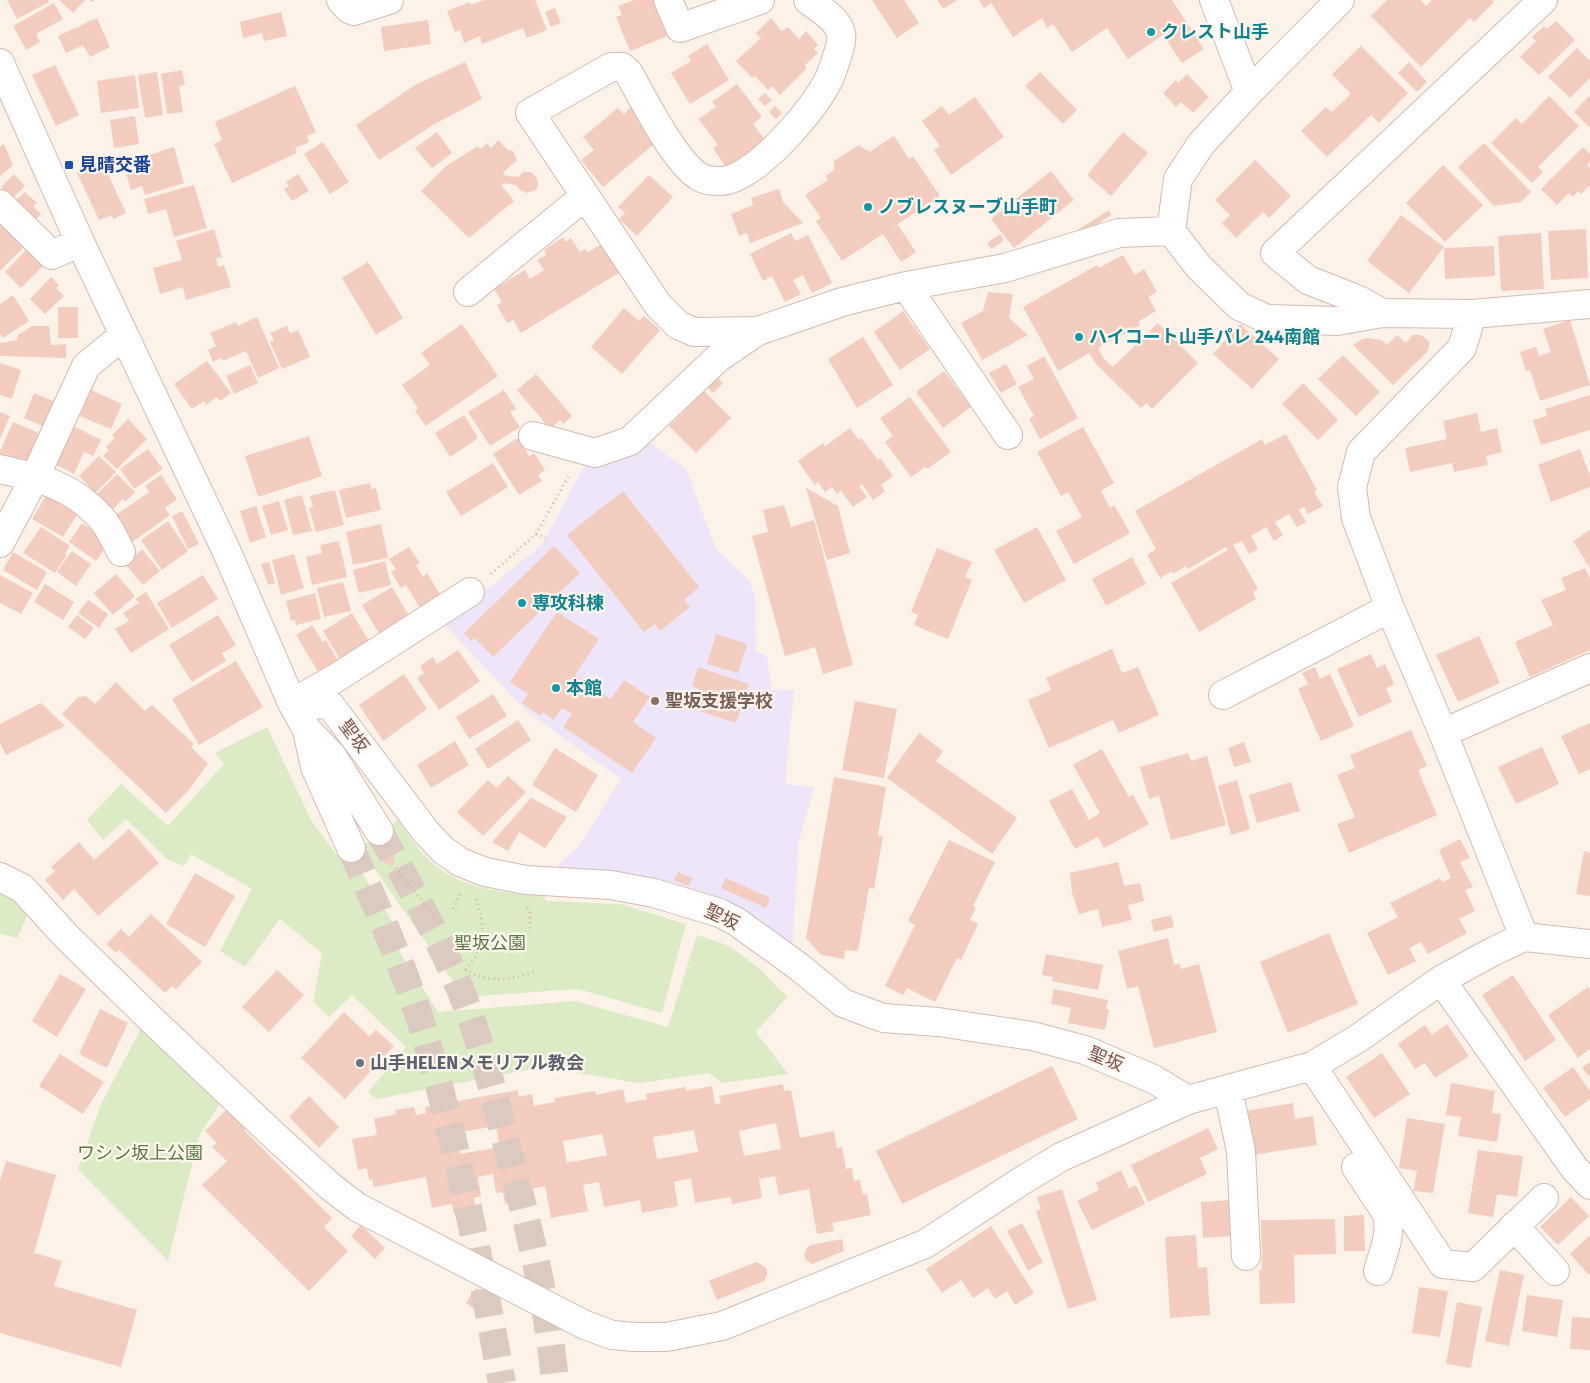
<svg xmlns="http://www.w3.org/2000/svg" width="1590" height="1383" viewBox="0 0 1590 1383" font-family="'Fira Sans','Noto Sans JP',sans-serif">
<rect width="100%" height="100%" fill="#fdf2e8"/>
<path fill="#efe5fa" d="M643,438L686,469L716,549L749,581L755,595L756,652L767,656L771,690H794L785,784L814,787L799,841L792,945L724,899L663,880L608,871L553,870L579,846L621,779L526,711L444,624L543,544L583,468Z"/>
<path fill="#dbecc5" d="M267,727L311,820L336,854L353,858L401,936L399,951L438,1012L575,1001L668,1027L697,935L727,945L759,968L787,997L756,1032L788,1074L722,1083L709,1073L639,1083L543,1067L377,1099L368,1092L406,1047L352,995L329,1017L313,1002L322,953L280,919L245,967L220,951L252,889L191,854L184,866L167,859L126,819L103,840L87,820L121,784L168,826L224,764L215,753Z
M398,820C408,833 417,849 429,860C462,891 502,891 545,897L546,901L620,904L686,924L662,1013L578,989L464,997L360,848Z
M0,892L11,896L27,915L18,938L0,934Z
M144,1023L223,1099L199,1136L168,1261L78,1169L101,1104Z"/>
<path fill="#f4ccbe" fill-rule="evenodd" d="M7,0H48L49,2L17,19Z
M59,0H85L73,13Z
M484,0H535L547,30L527,38L523,28L482,44L480,36L464,43L460,30L455,32L447,11L470,2L471,5Z
M634,0H653L668,36L630,51L616,17L622,15L618,6Z
M872,0H904L919,23L897,38Z
M937,0H957L943,9Z
M979,0H1172L1204,49L1182,63L1163,35L1128,59L1107,28L1072,52L1053,24L1047,28L1042,18L1013,37L991,3L984,8Z
M1387,0H1421L1426,6L1432,0H1492L1494,2L1474,22L1470,18L1421,67L1371,16Z
M54,3L63,19L36,34L40,42L26,50L13,26Z
M555,8L561,23L551,27L545,12Z
M281,12L287,36L264,41L262,33L243,38L240,22Z
M97,18L110,47L90,57L83,45L66,53L58,36Z
M771,18L782,31L788,27L799,39L806,31L818,45L814,49L818,53L805,65L807,68L780,95L772,86L768,90L755,76L752,78L736,61L761,38L756,33Z
M428,20L431,44L384,51L381,27Z
M1556,21L1575,40L1539,75L1520,57L1536,41L1532,37L1544,26L1547,29Z
M707,44L729,80L690,104L671,73L691,61L688,56Z
M1361,46L1408,93L1379,123L1371,115L1327,157L1301,131L1326,107L1332,112L1351,94L1332,74Z
M1577,48L1590,61V78L1570,98L1548,77Z
M465,62L482,99L433,125L379,160L356,125L415,85Z
M1409,62L1427,82L1417,92L1398,73Z
M55,65L79,115L56,126L32,75Z
M182,70L185,85L179,86L183,112L167,114L161,74Z
M157,72L163,115L145,118L138,75Z
M1040,72L1077,110L1063,124L1025,86Z
M1187,74L1209,97L1193,113L1181,102L1176,107L1163,93L1176,80L1178,83Z
M135,75L139,108L101,113L97,81Z
M737,84L762,117L753,124L766,141L728,170L713,148L718,145L699,119L716,107L712,102Z
M295,86L316,132L307,136L309,142L295,148L297,153L232,183L214,144L222,140L215,122Z
M765,93L772,100L765,106L758,99Z
M1590,95V128L1574,112Z
M1549,96L1579,126L1538,167L1543,172L1532,183L1491,143L1516,118L1522,124Z
M975,97L1004,137L951,175L934,150L940,146L922,121L942,106L949,115Z
M775,106L782,113L776,119L769,112Z
M631,107L659,140L603,187L581,160L594,150L583,137L618,108L624,114Z
M135,116L139,144L114,148L110,120Z
M437,132L452,153L432,168L415,148Z
M1123,132L1148,153L1111,196L1087,175Z
M894,136L909,159L913,156L940,196L889,230L898,225L916,252L901,262L883,234L842,261L816,221L821,218L805,195L828,180L826,176L834,170V161L859,145L866,150L867,149L869,152Z
M498,140L508,150L513,151L517,160L504,172L503,175L518,177L523,172H531L537,178L538,186L536,190L527,193L520,190L516,185L503,183L502,186L514,201L469,238L421,191L446,166L478,146L481,149L487,143L491,148Z
M323,142L349,182L330,194L304,154Z
M1484,143L1531,192L1521,202L1494,206L1458,167Z
M4,144L13,165L0,176V147Z
M174,147L184,183L145,195L142,186L131,190L123,163Z
M1583,147L1590,154V162L1587,165L1590,168V185L1581,194L1578,191L1573,197L1569,193L1557,205L1541,189Z
M100,157L126,213L113,219L112,215L99,220L77,173L88,167L86,163Z
M1255,160L1291,196L1269,218L1263,212L1236,238L1222,223L1230,215L1215,200Z
M1443,165L1483,205L1445,242L1406,203Z
M1051,171L1074,200L1014,248L991,219Z
M14,174L25,186L12,199L1,187Z
M298,174L309,191L292,201L284,189L289,186L286,182Z
M649,175L673,197L637,236L619,219L625,213L618,207Z
M194,185L207,228L174,237L166,209L148,214L144,199Z
M779,189L783,202L803,223L750,243L747,233L739,236L731,214L753,205L751,198Z
M25,192L37,203L33,206L41,214L34,221L15,201Z
M1109,210L1111,215L1079,236L1076,231Z
M1401,215L1444,247L1409,293L1367,261Z
M0,223L24,247L0,271Z
M214,229L222,257L216,258L218,267L224,265L231,287L186,300L183,287L160,294L153,268L182,260L176,241Z
M1586,229L1588,278L1551,280L1548,231Z
M791,233L795,241L808,235L832,283L812,293L803,275L793,280L801,294L785,302L772,276L763,281L750,254Z
M1541,233L1544,289L1501,291L1498,236Z
M1000,234L1004,240L992,249L987,243Z
M563,237L566,242L571,238L580,252L585,249L588,252L602,244L620,272L521,333L513,320L507,323L497,305L502,302L494,289L525,270L530,279L544,270L537,260L546,255L544,250Z
M1494,246L1495,276L1445,279L1444,248Z
M27,249L44,265L21,288L5,272Z
M1123,255L1135,275L1144,269L1157,292L1148,297L1156,311L1139,321L1140,325L1098,348L1104,359L1113,367L1158,323L1198,363L1152,409L1146,403L1141,408L1097,365L1089,353L1058,371L1023,307L1097,265L1099,268Z
M368,262L403,318L376,335L342,278Z
M51,277L59,285L56,288L64,296L45,314L30,299Z
M988,292L1013,294L1009,318L1028,335L982,360L961,323L983,311Z
M13,295L29,321L3,338L0,334V304Z
M58,307H78V338H58Z
M624,308L639,321L644,316L660,330L622,374L591,347Z
M903,311L930,349L900,370L874,332Z
M257,317L279,368L258,378L246,351L223,361L221,358L213,362L208,350L216,346L210,333L236,322L238,326Z
M1570,320L1590,385L1540,401L1530,370L1526,371L1520,352L1536,347L1539,356L1551,352L1543,329Z
M462,324L498,376L426,426L415,411L418,408L402,385L430,365L421,353Z
M1240,324L1279,359L1252,389L1213,354Z
M32,326H49L51,345L66,344V358L0,356V343L17,340L18,335Z
M287,326L290,333L298,330L310,357L282,369L270,342L274,340L270,333Z
M1397,335L1406,343L1413,335H1421L1429,341V347L1427,352L1393,385L1353,345L1362,339L1369,338L1381,340L1387,345Z
M863,337L893,385L857,408L828,359Z
M1343,355L1380,392L1356,416L1318,379Z
M1044,356L1078,418L1040,439L1029,419L1034,416L1018,387L1034,379L1027,366Z
M207,361L231,393L220,401L217,397L206,405L204,401L192,409L174,384Z
M0,363L21,370L12,399L0,395Z
M1006,364L1017,384L1001,393L989,373Z
M250,365L258,383L234,394L226,376Z
M944,371L971,407L943,428L916,392Z
M713,372L723,383L713,393L702,382Z
M536,374L572,416L563,424L560,420L550,429L517,390Z
M1303,383L1338,420L1318,440L1282,404Z
M91,390L122,404L111,429L80,416Z
M504,390L516,409L510,412L520,427L490,446L468,412Z
M704,391L731,418L696,453L669,426Z
M34,393L56,402L45,427L24,418Z
M1590,395V430L1541,445L1533,420L1547,416L1545,409Z
M910,397L951,452L927,469L925,467L911,477L885,442L893,436L880,418Z
M0,412L10,416L0,439Z
M1477,413L1481,432L1497,428L1502,452L1486,456L1488,465L1454,472L1452,463L1410,472L1405,448L1447,439L1443,421Z
M464,415L478,438L450,457L435,433Z
M128,419L147,439L117,469L103,456L109,450L106,447L115,438L112,435Z
M13,422L41,434L28,461L17,457L14,464L0,457V451Z
M73,426L101,440L93,456L84,452L74,474L55,464Z
M1083,427L1114,483L1101,491L1110,508L1114,505L1130,533L1074,564L1056,531L1082,517L1068,492L1061,496L1037,452Z
M850,428L859,440L861,438L878,460L880,458L893,476L881,485L885,491L873,500L862,484L859,486L867,497L853,507L841,491L837,494L832,487L825,492L818,482L815,485L798,461L823,443L825,446Z
M1286,434L1317,490L1314,492L1323,506L1308,514L1304,507L1299,510L1306,522L1297,527L1289,514L1275,522L1283,535L1274,541L1266,527L1251,536L1258,549L1249,554L1242,541L1233,545L1258,589L1253,592L1256,599L1199,632L1171,583L1228,550L1226,547L1188,569L1186,566L1173,574L1172,571L1160,578L1147,555L1156,549L1135,511L1262,439L1265,445Z
M309,436L322,476L258,497L245,456Z
M518,438L529,456L534,453L545,470L538,475L542,481L519,495L493,454Z
M148,449L163,469L134,489L120,469Z
M1580,449L1590,476V487L1551,502L1538,465Z
M99,456L116,472L95,493L79,476Z
M493,463L508,487L461,516L446,492Z
M117,474L135,492L125,502L123,499L113,509L97,494Z
M161,475L177,499L165,508L170,515L131,543L113,517L149,492L145,486Z
M370,483L371,489L376,488L381,510L346,518L339,490Z
M806,488L838,506L850,553L827,560Z
M335,490L344,525L316,532L309,508L313,507L310,496Z
M49,491L80,510L63,537L32,519Z
M623,491L699,587L684,600L690,607L660,631L655,624L644,632L567,535Z
M302,495L312,531L293,535L284,500Z
M279,501L288,530L271,535L262,506Z
M784,505L791,527L814,520L853,665L823,674L815,647L785,656L752,536L768,532L763,510Z
M256,506L266,537L250,543L240,511Z
M182,511L199,544L188,549L172,516Z
M168,521L188,551L162,570L141,540Z
M82,523L109,542L96,561L69,542Z
M381,524L388,558L353,565L346,532Z
M41,527L70,546L65,554L67,555L55,573L23,553Z
M1037,527L1066,580L1024,603L994,550Z
M1590,530V568L1573,541Z
M339,541L347,577L312,585L306,557L322,553L320,545Z
M554,546L580,573L493,657L475,638L471,641L464,633Z
M409,547L420,563L416,565L423,577L427,573L441,596L420,608L406,585L401,588L391,572L396,569L389,559Z
M937,548L972,562L965,577L972,580L948,639L914,625L918,615L911,612Z
M142,549L160,571L143,585L125,564Z
M72,551L91,564L76,586L57,572Z
M13,552L47,572L37,590L3,570Z
M294,554L304,588L281,595L272,560Z
M1132,557L1146,584L1106,606L1092,579Z
M385,561L391,585L359,593L353,570Z
M269,562L275,583L268,585L261,564Z
M1585,568L1590,578V650L1530,677L1515,642L1553,625L1541,600L1566,590L1561,578Z
M116,574L135,596L113,615L94,593Z
M0,575L33,593L21,614L0,603Z
M203,575L218,599L172,628L157,603Z
M343,582L351,611L324,617L317,588Z
M45,584L74,602L63,620L34,602Z
M392,587L411,619L381,637L362,605Z
M146,592L169,629L131,653L115,629L129,621L123,613L139,603L135,599Z
M315,593L321,619L296,625L295,620L291,621L286,601Z
M88,600L108,614L99,628L78,613Z
M557,612L599,639L575,675L611,699L624,680L650,697L633,722L656,738L632,773L563,727L572,714L562,708L554,720L543,712L541,716L522,703L528,694L510,682Z
M352,613L370,643L341,661L323,631Z
M77,615L94,628L85,639L68,627Z
M218,615L236,645L222,653L226,661L192,682L169,645Z
M312,625L323,642L326,640L339,663L320,675L296,635Z
M716,634L747,644L738,673L707,664Z
M1479,636L1500,683L1458,702L1436,655Z
M1112,649L1122,673L1138,667L1159,715L1119,733L1113,720L1049,748L1028,700L1051,690L1046,678Z
M458,650L480,681L439,710L417,678L424,673L420,666L433,657L437,664Z
M1371,654L1377,668L1385,664L1394,684L1386,688L1392,702L1359,717L1337,669Z
M236,661L263,707L199,745L172,699Z
M698,667L749,684L736,723L693,709L699,689L692,686Z
M1315,667L1320,679L1330,674L1354,726L1321,741L1298,689L1308,684L1302,673Z
M404,674L427,709L383,741L359,705Z
M116,682L145,711L152,705L194,744L191,747L208,764L188,791L166,813L62,714L78,697L86,696L95,704Z
M493,694L507,716L469,739L456,717Z
M855,701L897,709L884,778L842,770Z
M41,703L65,726L6,755L0,743V724Z
M518,720L531,740L488,769L475,749Z
M1590,723V769L1579,774L1561,736Z
M1411,730L1427,766L1418,770L1437,815L1349,853L1337,824L1355,817L1337,775L1355,768L1350,755Z
M919,733L943,751L936,761L1017,818L992,854L887,778Z
M455,741L469,765L431,788L417,765Z
M1244,742L1251,762L1234,767L1228,748Z
M1542,747L1559,784L1516,804L1498,767Z
M555,748L598,775L576,812L532,785Z
M1102,749L1129,797L1133,795L1149,824L1104,848L1098,837L1075,849L1049,801L1072,789L1089,820L1100,813L1073,765Z
M1188,753L1191,761L1207,756L1226,825L1171,840L1159,796L1149,799L1140,767Z
M508,776L526,792L483,836L457,812L488,780L497,788Z
M834,777L886,787L878,835L883,836L874,889L869,888L858,951L845,950L844,959L821,955L806,938Z
M1237,780L1250,829L1231,835L1218,786Z
M1291,782L1300,811L1257,823L1249,795Z
M531,798L567,817L545,848L519,832L508,851L492,842Z
M129,829L159,863L98,916L74,889L63,900L45,880L55,871L51,867L79,842L94,860Z
M1460,839L1470,858L1460,862L1473,887L1465,890L1475,911L1459,919L1467,933L1428,954L1421,942L1409,948L1416,961L1388,975L1367,933L1398,917L1390,903L1440,878L1442,882L1451,878L1439,850Z
M949,840L995,862L973,906L976,908L970,920L978,924L961,960L957,958L935,1002L907,988L903,995L885,986L915,925L908,921Z
M1584,851L1590,853V896L1576,894Z
M387,852L393,854L395,860L390,865L384,863L383,857Z
M1118,862L1124,886L1140,883L1144,901L1128,905L1132,920L1102,927L1098,909L1079,914L1072,893L1070,873Z
M678,872L692,878L689,886L674,880Z
M195,873L235,896L205,947L166,924Z
M726,878L770,898L766,908L721,888Z
M151,914L202,962L176,989L172,986L165,993L119,950L116,953L106,944L121,929L129,937Z
M1171,915L1174,927L1154,932L1151,920Z
M1329,933L1358,1004L1288,1033L1260,962Z
M1168,938L1174,965L1180,964L1181,969L1199,964L1217,1032L1154,1048L1138,986L1127,989L1118,951Z
M1046,954L1103,965L1098,990L1052,981L1053,977L1042,975Z
M277,970L304,995L269,1032L242,1007Z
M60,974L86,989L57,1037L32,1021Z
M1513,975L1556,1040L1525,1061L1482,995Z
M1588,987L1590,990V1049L1578,1058L1548,1015Z
M1054,989L1108,1000L1106,1009L1109,1010L1105,1030L1068,1023L1071,1008L1051,1004Z
M100,1009L128,1023L107,1068L79,1054Z
M344,1012L369,1036L376,1030L394,1046L345,1099L301,1058Z
M1447,1024L1469,1056L1435,1078L1425,1063L1415,1069L1398,1044L1425,1025L1432,1035Z
M1382,1053L1410,1094L1374,1118L1346,1077Z
M60,1054L104,1082L83,1114L39,1086Z
M1590,1062V1078L1582,1068Z
M1052,1066L1078,1119L902,1204L876,1151Z
M1573,1067L1590,1091V1099L1565,1117L1543,1088Z
M1451,1083L1495,1091L1492,1113L1501,1114L1497,1142L1458,1136L1461,1117L1446,1115Z
M783,1084L784,1091L791,1090L800,1138L834,1131L837,1148L842,1147L846,1169L852,1168L854,1181L860,1180L863,1195L867,1194L871,1215L832,1223L834,1231L817,1234L809,1189L779,1195L775,1176L759,1179L762,1198L732,1204L731,1197L695,1203L691,1178L674,1182L678,1206L642,1213L640,1200L604,1207L599,1182L583,1185L588,1211L551,1218L545,1186L525,1190L527,1200L505,1204L503,1192L496,1193L493,1174L478,1177L481,1196L474,1198L476,1209L454,1214L452,1204L432,1208L426,1177L374,1187L372,1179L369,1180L367,1168L358,1170L352,1139L377,1135L374,1119L396,1114L395,1110L414,1107L416,1115L426,1113L425,1107L518,1090L519,1097L532,1094L534,1106L555,1102V1098L595,1091L596,1095L623,1089L626,1103L647,1099L646,1094L686,1087V1091L712,1086L715,1104L721,1103L719,1096ZM776,1123L781,1149L744,1156L739,1131ZM496,1126L500,1147L460,1154L456,1133ZM694,1130L698,1152L657,1159L653,1137ZM602,1134L607,1155L567,1163L563,1141Z
M309,1096L339,1127L319,1148L289,1117Z
M1293,1103L1295,1119L1313,1116L1317,1145L1253,1155L1246,1111Z
M228,1108L247,1127L244,1130L332,1218L324,1227L348,1251L309,1291L202,1185L227,1161L212,1147L217,1143L205,1131Z
M1407,1118L1445,1124L1433,1193L1413,1191L1417,1171L1399,1168Z
M1208,1128L1218,1149L1200,1158L1207,1174L1148,1202L1131,1165Z
M1478,1150L1523,1156L1517,1197L1497,1194L1493,1217L1468,1213Z
M6,1161L56,1175L34,1253L62,1261L54,1286L137,1310L121,1367L0,1333V1181Z
M1121,1170L1129,1188L1136,1185L1145,1204L1092,1230L1077,1201L1099,1190L1096,1183Z
M1062,1189L1097,1300L1068,1309L1036,1211L1041,1209L1037,1197Z
M1571,1197L1589,1216L1558,1245L1540,1227Z
M1232,1200L1234,1236L1203,1238L1201,1202Z
M1364,1215L1365,1251H1344V1216Z
M1335,1219L1336,1254L1294,1255L1295,1303L1260,1304L1259,1270H1262L1261,1220Z
M1022,1223L1043,1262L1028,1271L1007,1231Z
M361,1225L385,1248L375,1259L351,1236Z
M991,1226L1034,1293L1015,1305L1007,1291L995,1299L988,1288L973,1298L961,1280L942,1293L926,1269Z
M1196,1235L1198,1268L1207,1267L1210,1315L1170,1318L1165,1237Z
M1590,1235V1276L1570,1254Z
M842,1239L844,1251L812,1264L806,1260L804,1254L807,1248L811,1245Z
M756,1262L762,1265L767,1269V1275L764,1281L717,1300L709,1281Z
M1500,1270L1524,1275L1509,1346L1485,1341Z
M1419,1287L1448,1291L1440,1337L1412,1333Z
M476,1288L495,1301L485,1316L466,1303Z
M1527,1295L1563,1300L1557,1337L1522,1331Z
M1457,1302L1482,1307L1471,1368L1446,1364Z
M1572,1317L1590,1318V1350L1570,1349Z"/>
<g fill="none" stroke-linecap="round" stroke-linejoin="round">
<path stroke="#dccac0" stroke-width="28" stroke-dasharray="28 14" stroke-linecap="butt" d="M379,831C406,879 434,928 456,979C478,1031 492,1087 506,1142C527,1220 548,1302 555,1383
M351,848C378,911 407,973 426,1039C459,1151 481,1268 502,1383"/>
<defs>
<path id="minor" d="M341,0L349,9L354,11L389,0
M668,0L680,28L760,0
M808,0C818,8 833,16 839,28C843,35 841,43 839,50C836,60 833,70 829,79C814,110 761,171 728,180C720,182 705,181 698,176C673,159 644,100 628,72L622,67H611L530,113L658,305L678,325L694,332L758,331L842,302L906,286L1005,268L1119,233L1171,231L1178,179L1201,144L1249,92L1340,0
M1214,0L1249,92
M0,63L80,242L226,550L292,703L307,730L315,767L351,848
M0,204L52,255L80,242
M1171,231L1199,267L1239,306L1267,319L1337,321L1382,313L1472,314L1590,304
M906,286L1008,435
M468,292L585,196
M1382,313L1359,300L1308,280L1275,253L1543,0
M1472,314L1462,348L1361,452L1352,487L1356,518L1390,608L1443,733L1524,937
M533,436L595,453L630,441L718,358L758,331
M0,469C42,479 72,485 102,519C110,528 115,541 121,552
M0,543L35,477L86,366L124,335
M1223,695L1390,608
M292,703L330,705L426,832L443,850L460,862L485,872L526,880L611,885L654,893L720,913L737,922L798,966L843,1003L883,1018L938,1022L1032,1036L1085,1050L1153,1079L1188,1100
M292,703L336,678L470,592
M307,730L332,756L379,831
M1443,733L1590,668
M0,877L22,888L66,936L153,1021L281,1142L331,1187L357,1207L585,1325L612,1335L635,1337H666L722,1326L925,1244L1023,1180L1061,1157L1188,1100L1312,1066L1357,1039L1441,980L1492,952L1524,937L1590,944
M1441,980L1575,1169L1590,1185
M1312,1066L1443,1264L1473,1267L1544,1198
M1228,1090L1241,1151L1246,1256
M1356,1167L1387,1214C1392,1234 1383,1253 1378,1271
M1514,1226L1555,1271"/>
</defs>
<use href="#minor" stroke="#d3bab0" stroke-width="30"/>
<path stroke="#daafa1" stroke-width="3" stroke-dasharray="1 4" stroke-linecap="butt" d="M92,0L94,3
M536,534L546,538
M491,574L536,534L570,474
M392,864L434,915
M476,899C486,928 486,945 466,970C489,984 513,980 536,971
M527,908L530,913V932
M453,909L460,893"/>
<use href="#minor" stroke="#fff" stroke-width="28"/>
</g>
<g fill="#0f9aa8" stroke="#fff7f0" stroke-width="2">
<circle cx="1151" cy="32" r="5"/>
<circle cx="868" cy="207" r="5"/>
<circle cx="1079" cy="337" r="5"/>
<circle cx="522" cy="603" r="5"/>
<circle cx="556" cy="688" r="5"/>
</g>
<rect fill="#1a4fb4" stroke="#fff7f0" stroke-width="2" x="64" y="160" width="10" height="10" rx="2.5"/>
<circle fill="#8d6e63" stroke="#fff7f0" stroke-width="2" cx="655" cy="701" r="5"/>
<circle fill="#6b7280" stroke="#fff7f0" stroke-width="2" cx="360" cy="1063" r="5"/>
<g text-anchor="middle" stroke-width="4.5" stroke-linejoin="round" paint-order="stroke">
<g font-size="18" font-weight="bold" fill="#0d838f" stroke="#fff7f0" text-anchor="start">
<text x="1161" y="38">クレスト山手</text>
<text x="878" y="213">ノブレスヌーブ山手町</text>
<text x="1089" y="343">ハイコート山手パレ 244南館</text>
<text x="532" y="609">専攻科棟</text>
<text x="566" y="694">本館</text>
</g>
<g font-size="18" font-weight="bold" fill="#164399" stroke="#fff7f0" text-anchor="start">
<text x="79" y="171">見晴交番</text>
</g>
<g font-size="18" font-weight="bold" fill="#785e54" stroke="#fff7f0" text-anchor="start">
<text x="665" y="707">聖坂支援学校</text>
</g>
<g font-size="18" fill="#79544a" stroke="#fff7f0">
<text transform="translate(354 736) rotate(53)" y="6">聖坂</text>
<text transform="translate(722 917) rotate(25)" y="6">聖坂</text>
<text transform="translate(1106 1059) rotate(22)" y="6">聖坂</text>
</g>
<g font-size="18" fill="#587a3f" stroke="#fff7f0">
<text x="490" y="949">聖坂公園</text>
<text x="140" y="1159">ワシン坂上公園</text>
</g>
<g font-size="18" font-weight="bold" fill="#5b616d" stroke="#fff7f0" text-anchor="start">
<text x="370" y="1069">山手HELENメモリアル教会</text>
</g>
</g>
</svg>
